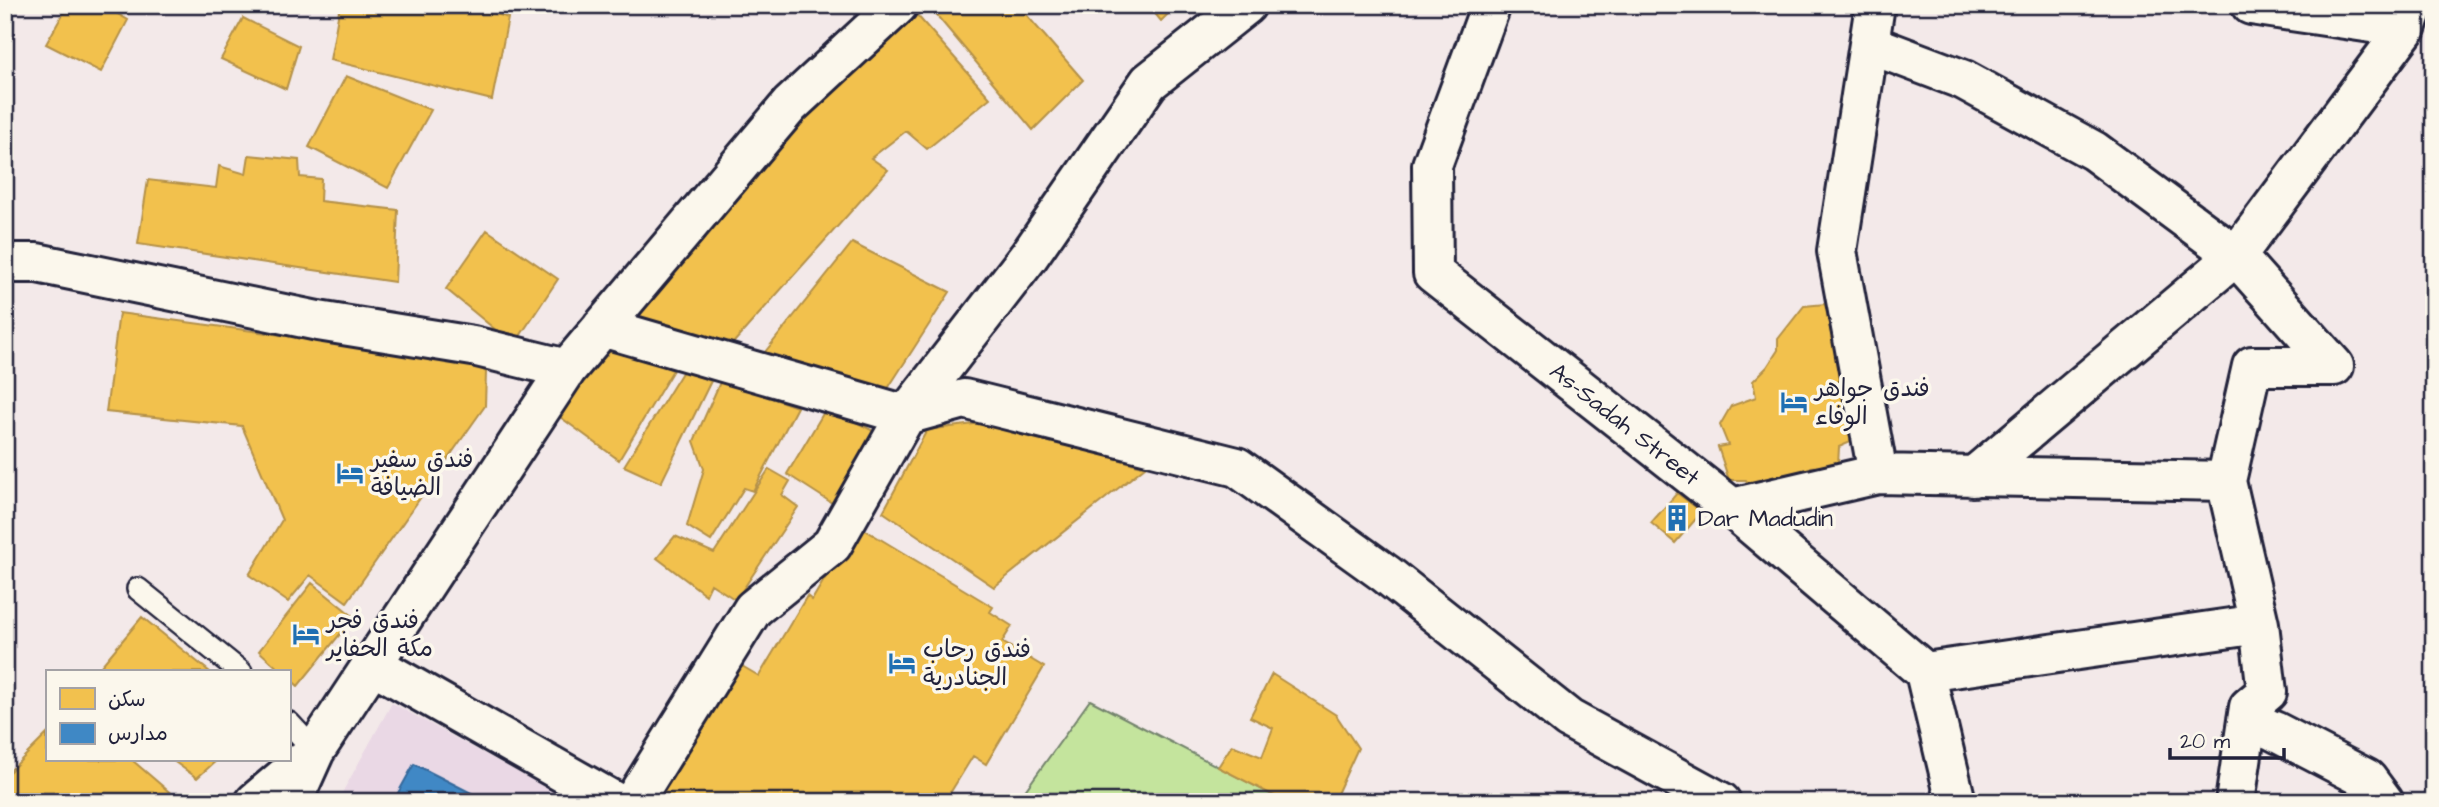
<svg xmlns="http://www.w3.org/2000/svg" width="2439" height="807" viewBox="0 0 2439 807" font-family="'Architects Daughter','Playpen Sans Arabic',sans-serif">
<rect width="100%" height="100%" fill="#f3e9e9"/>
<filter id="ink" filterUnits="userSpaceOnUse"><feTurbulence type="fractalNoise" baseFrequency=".0143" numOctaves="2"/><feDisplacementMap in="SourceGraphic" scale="14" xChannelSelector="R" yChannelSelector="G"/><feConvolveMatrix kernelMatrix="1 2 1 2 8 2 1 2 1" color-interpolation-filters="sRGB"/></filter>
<g filter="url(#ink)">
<path fill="#ead8e5" d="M392,703L572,802H337Z"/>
<path fill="#c4e49d" stroke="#73836c" stroke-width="2" d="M1090,700L1286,802H1017Z"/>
<path fill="#f2c14e" stroke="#b49148" stroke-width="2" d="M68,5H102L128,20L101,72L46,44Z
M340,5H472L508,18L492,100L330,60Z
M940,5H1018L1083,80L1033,130L933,11Z
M1148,5H1177L1161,21Z
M916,14L990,98L927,149L906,131L871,158L888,170L726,351L631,323L812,105Z
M243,18L299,46L286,89L221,59Z
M346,76L431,110L388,188L309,147Z
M249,155L299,160L300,177L321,179L320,201L398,210L395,282L138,244L148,180L216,188L219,166L246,174Z
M487,230L558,279L514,345L446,289Z
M852,243L950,292L887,390L753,367Z
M1825,304L1853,441L1839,447L1838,465L1811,467L1808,478L1751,490L1746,480H1729L1718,447L1728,445L1720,425L1731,406L1756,397L1753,381L1767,367L1778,350V339L1804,306Z
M119,313L467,360L486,372L485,406L347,602L310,575L288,602L249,575L282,520L242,426L106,412Z
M608,343L673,370L619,460L556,414Z
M683,371L711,381L661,483L624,466Z
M721,380L797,407L753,491L744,488L711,541L687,526L704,469L694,441Z
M827,407L883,436L835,505L787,474Z
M990,422L1145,467L994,587L883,512L927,430Z
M769,469L790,481L782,495L798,507L736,600L711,584L706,595L657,558L675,536L714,553Z
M1677,493L1702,512L1675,543L1651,523Z
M857,525L993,607L990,612L1012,626L1002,642L1044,667L986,764L973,756L947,798L952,802H645L730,659L759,676L807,596L812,600Z
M312,583L354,617L298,686L289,678V672H282L259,651Z
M142,617L210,672H96Z
M1272,674L1336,715L1358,748L1336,796L1328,802H1286L1218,767L1232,745L1262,757L1273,728L1250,717Z
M47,734V760H132L181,802H5V776Z
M172,760H217L197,778Z"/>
<path fill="#3f88c5" stroke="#36699c" stroke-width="2" d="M414,764L489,802H393Z"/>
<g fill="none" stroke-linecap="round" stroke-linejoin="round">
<defs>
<path id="lane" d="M138,589L241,672
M289,723L315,751"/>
<path id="street" d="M1491,5L1432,165L1433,273L1732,508L1925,672L1956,802
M2251,5L2406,28
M1869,44L1964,80L2094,151L2236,256L2334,366
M5,263H37L318,321L473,346L567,369
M602,327L906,415L964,399L1237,467L1386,574L1569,719L1721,802
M1878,474L2226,481L2259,624
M1973,477L2236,256L2406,28L2414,5
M2226,481L2252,366H2334
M1732,508L1878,474L1837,251L1875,5
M372,664L615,802
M1925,672L2259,624L2267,692L2249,707L2235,802
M2247,720L2274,731L2367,779L2384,802
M255,802L307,758
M292,802L315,751L567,369L790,105L898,5
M633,802L753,609L832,545L906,415L1029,256L1149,82L1246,5"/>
</defs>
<use href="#lane" stroke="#22223b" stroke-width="26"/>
<use href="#street" stroke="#22223b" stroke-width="44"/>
<use href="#lane" stroke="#fbf7ec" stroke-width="21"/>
<use href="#street" stroke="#fbf7ec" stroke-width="38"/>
</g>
</g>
<defs>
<symbol id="hotel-bare" viewBox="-9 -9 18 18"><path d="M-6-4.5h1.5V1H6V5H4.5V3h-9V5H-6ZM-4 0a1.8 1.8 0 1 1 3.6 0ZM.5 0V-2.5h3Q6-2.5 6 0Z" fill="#1f6fb2" stroke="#fbf7ec" stroke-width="2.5" paint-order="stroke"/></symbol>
<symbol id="building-bare" viewBox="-9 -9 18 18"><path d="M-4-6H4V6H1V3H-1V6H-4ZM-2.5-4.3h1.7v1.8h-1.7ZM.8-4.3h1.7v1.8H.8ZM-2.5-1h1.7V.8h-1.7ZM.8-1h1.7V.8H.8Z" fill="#1f6fb2" stroke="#fbf7ec" stroke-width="2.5" paint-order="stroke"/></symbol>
</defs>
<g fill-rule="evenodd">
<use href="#hotel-bare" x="1775" y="383" width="38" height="38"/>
<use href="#hotel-bare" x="331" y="454" width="38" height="38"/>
<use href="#building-bare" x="1658" y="499" width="38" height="38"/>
<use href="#hotel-bare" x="287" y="615" width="38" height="38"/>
<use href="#hotel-bare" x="883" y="644" width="38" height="38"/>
</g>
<g text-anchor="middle" stroke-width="7" stroke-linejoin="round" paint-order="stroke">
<g font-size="24" fill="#22223b" stroke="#fbf7ec" text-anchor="start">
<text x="1815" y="396">فندق جواهر<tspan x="1815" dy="28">الوفاء</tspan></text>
<text x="371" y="467">فندق سفير<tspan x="371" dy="28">الضيافة</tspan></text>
<text x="1698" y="526">Dar Madudin</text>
<text x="327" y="628">فندق فجر<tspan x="327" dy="28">مكة الحفاير</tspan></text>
<text x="923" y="657">فندق رحاب<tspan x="923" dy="28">الجنادرية</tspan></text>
</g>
<g font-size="24" fill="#22223b" stroke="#fbf7ec">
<text transform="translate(1625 424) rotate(38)" y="8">As-Sadah Street</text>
</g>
</g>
<rect width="2439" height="807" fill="none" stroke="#fbf7ec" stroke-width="28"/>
<rect x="14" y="14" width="2411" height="779" fill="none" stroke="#22223b" stroke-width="2.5" filter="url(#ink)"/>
<rect x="46" y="670" width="245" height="91" fill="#fbf7ec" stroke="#a4a2a5" stroke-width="2"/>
<rect x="60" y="688" width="35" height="21" fill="#f2c14e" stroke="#a4a2a5" stroke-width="2"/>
<text x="108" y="706" font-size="21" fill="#22223b">سكن</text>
<rect x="60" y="723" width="35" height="21" fill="#3f88c5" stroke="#a4a2a5" stroke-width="2"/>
<text x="108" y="740" font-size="21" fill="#22223b">مدارس</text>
<path d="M2170 748v10h114v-10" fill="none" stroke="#22223b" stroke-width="3.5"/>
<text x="2180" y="748" font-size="21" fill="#22223b" stroke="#fbf7ec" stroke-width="5" paint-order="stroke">20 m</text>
</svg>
